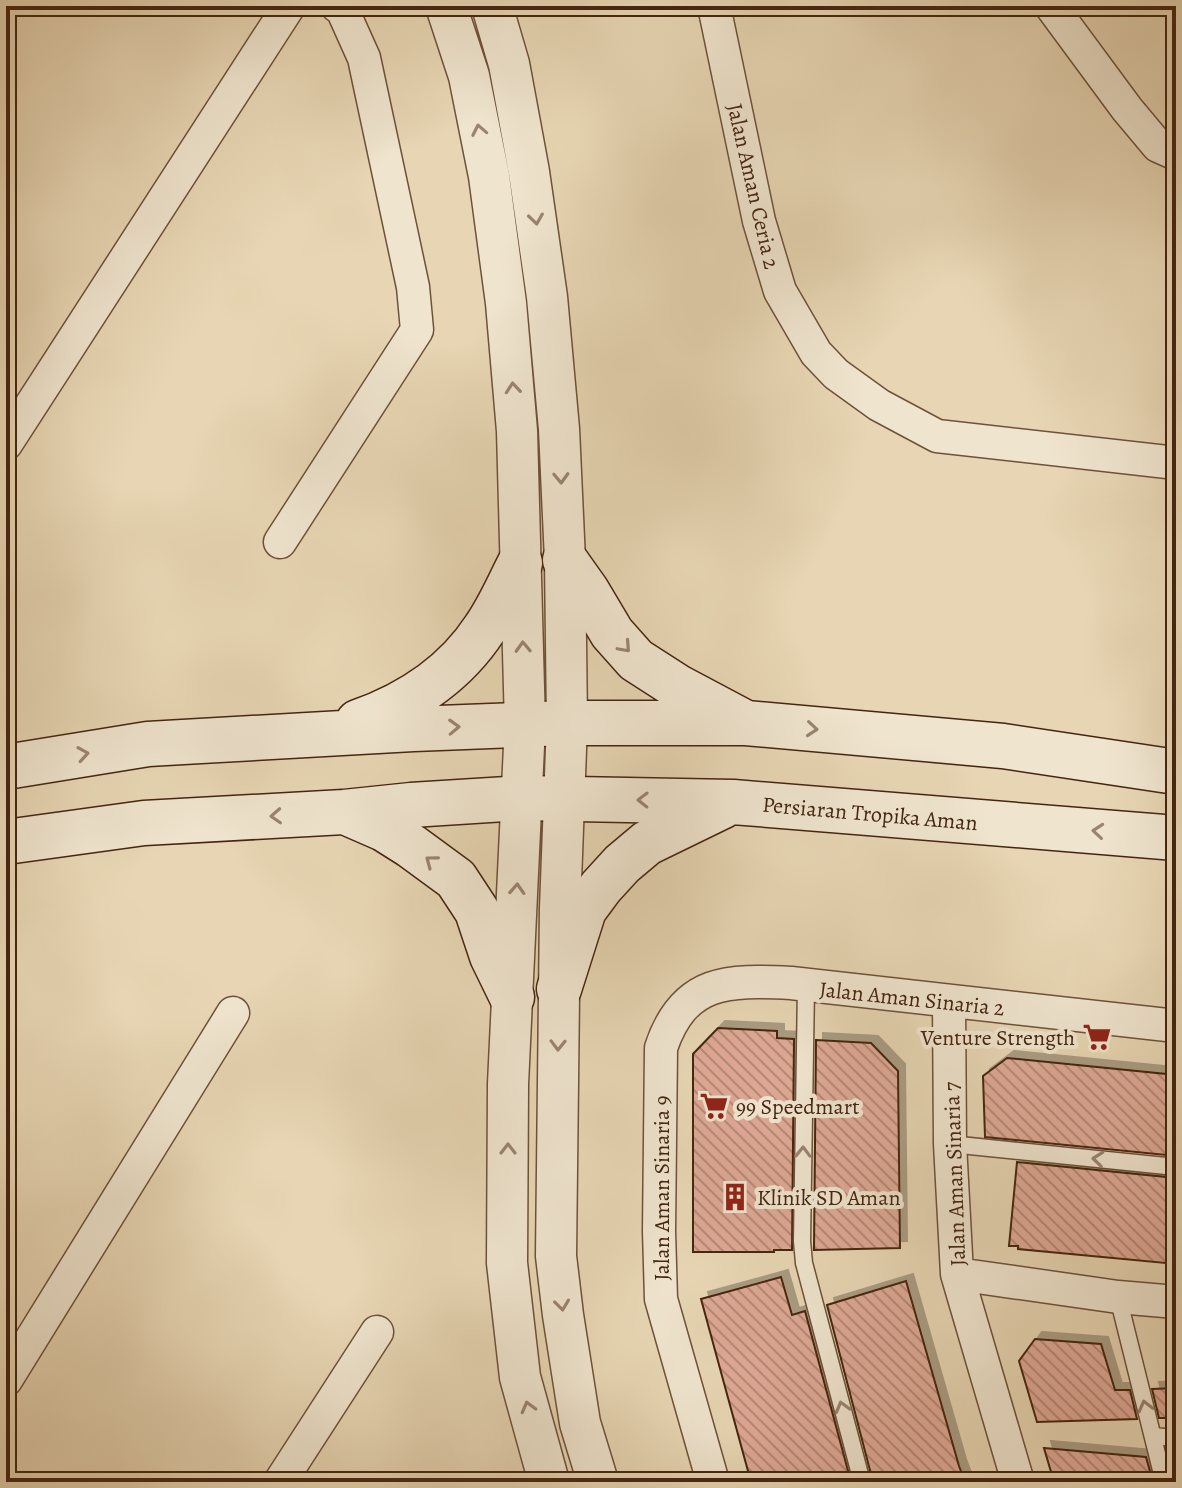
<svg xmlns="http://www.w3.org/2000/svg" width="1182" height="1488" viewBox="0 0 1182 1488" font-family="Alegreya,serif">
<defs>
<pattern id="building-back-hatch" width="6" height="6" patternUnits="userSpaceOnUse" patternTransform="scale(2)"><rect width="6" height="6" fill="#dea895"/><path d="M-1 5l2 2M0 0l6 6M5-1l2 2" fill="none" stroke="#b68978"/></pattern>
<filter id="shadow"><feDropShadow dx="7" dy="-7" stdDeviation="0" flood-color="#0004"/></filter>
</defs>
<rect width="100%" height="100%" fill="#e7d5b3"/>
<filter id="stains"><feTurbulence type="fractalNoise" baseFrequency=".0025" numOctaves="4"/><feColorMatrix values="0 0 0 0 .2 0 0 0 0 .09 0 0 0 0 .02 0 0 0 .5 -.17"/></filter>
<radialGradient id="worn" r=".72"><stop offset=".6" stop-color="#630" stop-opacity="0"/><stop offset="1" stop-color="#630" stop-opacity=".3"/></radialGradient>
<path fill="url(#building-back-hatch)" stroke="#452510" stroke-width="2" filter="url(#shadow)" d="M718,1028L777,1031V1038L794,1039L792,1250H774V1252H693V1054Z
M816,1040L871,1043L898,1071L900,1248L814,1250Z
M1007,1058L1176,1075V1156L985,1137L983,1076Z
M1017,1162L1176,1178V1264L1018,1249V1246H1009Z
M781,1277L792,1315L805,1311L851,1482H751L701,1299Z
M906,1281L959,1466L965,1482H873L827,1305Z
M1035,1339L1101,1344L1115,1390H1130L1137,1419L1037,1422L1019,1361Z
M1176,1388V1418H1159L1152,1389Z
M1044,1448L1146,1457L1153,1482H1054Z"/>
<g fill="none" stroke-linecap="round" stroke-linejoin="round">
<defs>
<path id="service" d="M806,986L802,1241L804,1263L862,1482
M950,1144L1176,1167
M1118,1297L1164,1482
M1153,1436L1176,1438"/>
<path id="minor" d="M714,6L759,221L780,291L816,353L836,374L879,405L937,436L1176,463
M1051,6L1127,109L1158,146L1176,154
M6,444L289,6
M280,542L417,330L413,287L364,58L342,9L337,6
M949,1002L950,1144L957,1274L1018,1482
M957,1274L1118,1297L1176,1302
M6,1380L233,1013
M280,1482L377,1332
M713,1482L661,1299L659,1231L661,1048C684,979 728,980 791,983L1176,1026"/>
<path id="tertiary" d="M446,6L469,76L489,176L506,303L517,431L525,725L508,1084L507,1263L520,1377L549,1482
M492,6L509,64L529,172L547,297L559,429L565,560L567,723L560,908L556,1256L563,1315L580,1423L598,1482"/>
<path id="secondary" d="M565,560L587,591L612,633L636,660L678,687L742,721
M358,722C409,704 455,674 485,628C499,608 509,584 520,563
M6,767L148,744L413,729L567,723H746L1003,746L1176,772
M345,812L384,829L411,846L456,879L477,911L492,956L512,997
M6,842L144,823L344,812L411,805L522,798L733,802L1176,838
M559,989L584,910L601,887L622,864L647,843L723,806"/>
</defs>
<use href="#service" stroke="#6e5139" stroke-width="19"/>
<use href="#minor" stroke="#6e5139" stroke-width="35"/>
<use href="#tertiary" stroke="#6e5139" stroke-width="43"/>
<use href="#secondary" stroke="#452510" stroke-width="47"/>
<use href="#service" stroke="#efe4ce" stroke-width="16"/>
<use href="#minor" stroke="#efe4ce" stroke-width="32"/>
<use href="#tertiary" stroke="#efe4ce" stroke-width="40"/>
<use href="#secondary" stroke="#efe4ce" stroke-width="44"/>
</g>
<defs><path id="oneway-chevron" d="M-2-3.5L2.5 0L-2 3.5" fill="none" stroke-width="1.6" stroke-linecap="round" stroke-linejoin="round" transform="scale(2)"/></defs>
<g stroke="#9a846f">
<use href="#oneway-chevron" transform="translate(479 130) rotate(-101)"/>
<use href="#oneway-chevron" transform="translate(536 219) rotate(82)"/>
<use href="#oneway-chevron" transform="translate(513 388) rotate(-95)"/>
<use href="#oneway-chevron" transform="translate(561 478) rotate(88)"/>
<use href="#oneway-chevron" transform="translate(523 647) rotate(-92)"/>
<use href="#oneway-chevron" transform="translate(625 647) rotate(48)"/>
<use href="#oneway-chevron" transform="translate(454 727) rotate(-2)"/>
<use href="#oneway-chevron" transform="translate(812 729) rotate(5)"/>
<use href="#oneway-chevron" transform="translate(83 754) rotate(-9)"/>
<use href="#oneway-chevron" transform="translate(643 800) rotate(-179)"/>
<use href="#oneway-chevron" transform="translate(276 816) rotate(177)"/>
<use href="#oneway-chevron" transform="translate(1098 831) rotate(-175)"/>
<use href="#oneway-chevron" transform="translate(431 861) rotate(-143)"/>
<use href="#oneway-chevron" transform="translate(517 889) rotate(-87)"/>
<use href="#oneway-chevron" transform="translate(558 1045) rotate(91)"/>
<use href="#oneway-chevron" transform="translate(508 1149) rotate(-90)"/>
<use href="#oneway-chevron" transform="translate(803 1152) rotate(-89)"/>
<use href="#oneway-chevron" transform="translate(1098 1159) rotate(-174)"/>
<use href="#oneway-chevron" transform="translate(562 1305) rotate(83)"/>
<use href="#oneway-chevron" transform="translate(1145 1406) rotate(-104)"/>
<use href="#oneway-chevron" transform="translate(528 1407) rotate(-105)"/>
<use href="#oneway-chevron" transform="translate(842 1407) rotate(-105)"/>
</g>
<defs>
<symbol id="supermarket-bare" viewBox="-9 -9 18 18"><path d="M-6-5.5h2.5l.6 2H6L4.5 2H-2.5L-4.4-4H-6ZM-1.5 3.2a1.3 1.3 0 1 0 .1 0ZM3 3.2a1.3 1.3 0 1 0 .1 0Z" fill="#8f2418" stroke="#efe4ce" stroke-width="2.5" paint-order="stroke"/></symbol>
<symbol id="building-bare" viewBox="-9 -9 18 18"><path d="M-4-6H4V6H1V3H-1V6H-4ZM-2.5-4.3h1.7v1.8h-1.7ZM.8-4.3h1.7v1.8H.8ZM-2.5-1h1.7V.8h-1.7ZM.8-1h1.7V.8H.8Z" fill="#8f2418" stroke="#efe4ce" stroke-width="2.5" paint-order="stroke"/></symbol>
</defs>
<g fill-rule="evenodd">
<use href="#supermarket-bare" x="1077" y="1017" width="40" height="40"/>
<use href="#supermarket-bare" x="694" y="1086" width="40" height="40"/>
<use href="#building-bare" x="715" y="1177" width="40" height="40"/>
</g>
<g text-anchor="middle" stroke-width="8" stroke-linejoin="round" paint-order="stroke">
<g font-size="22" fill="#452510" stroke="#efe4ce">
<text transform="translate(754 186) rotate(77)" y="8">Jalan Aman Ceria 2</text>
<text transform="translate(870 813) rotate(5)" y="8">Persiaran Tropika Aman</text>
<text transform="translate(912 998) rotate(6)" y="8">Jalan Aman Sinaria 2</text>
<text transform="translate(954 1174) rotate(-92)" y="8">Jalan Aman Sinaria 7</text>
<text transform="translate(661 1188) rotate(-90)" y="8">Jalan Aman Sinaria 9</text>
</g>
<g font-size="22" fill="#452510" stroke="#efe4ce" text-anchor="start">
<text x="1075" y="1045" text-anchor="end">Venture Strength</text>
<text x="736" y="1114">99 Speedmart</text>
<text x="757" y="1205">Klinik SD Aman</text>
</g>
</g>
<rect width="1182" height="1488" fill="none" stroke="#e7d5b3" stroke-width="32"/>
<rect x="8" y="8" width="1166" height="1472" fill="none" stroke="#452510" stroke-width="4"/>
<rect x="16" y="16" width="1150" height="1456" fill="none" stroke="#452510" stroke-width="2"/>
<rect width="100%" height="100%" filter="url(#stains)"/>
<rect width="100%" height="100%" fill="url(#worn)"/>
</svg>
